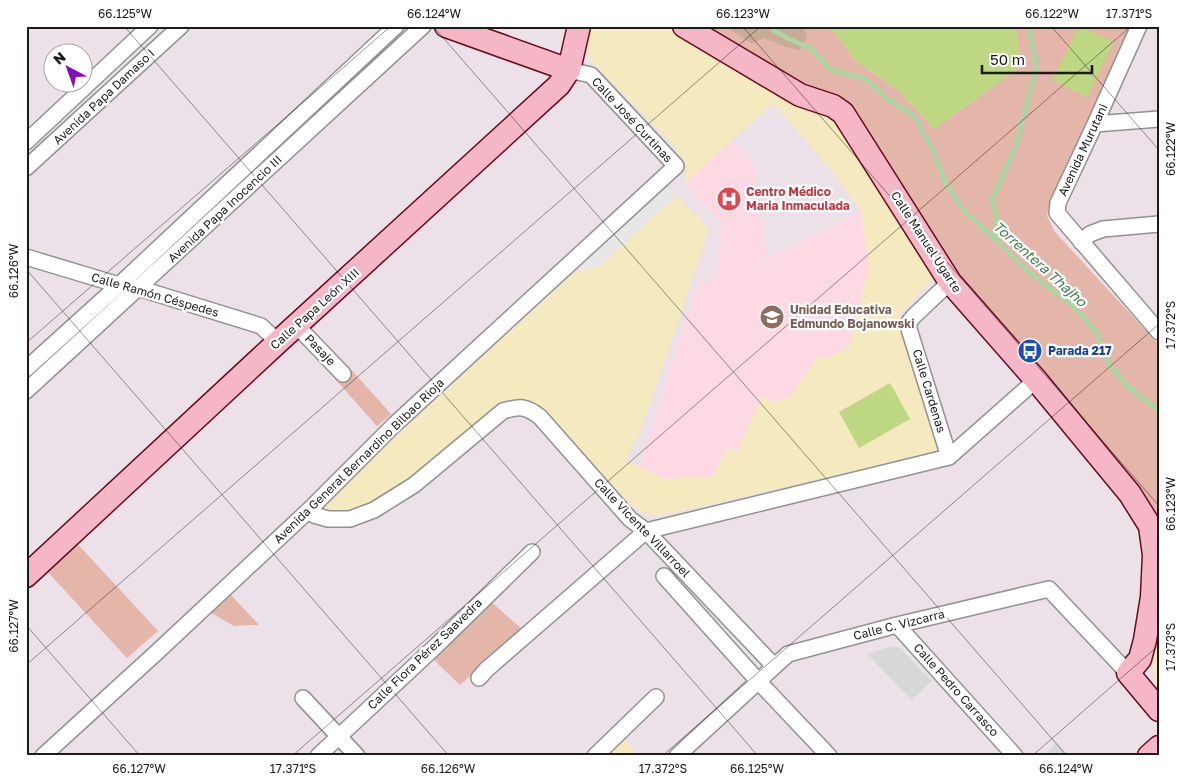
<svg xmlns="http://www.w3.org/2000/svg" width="1185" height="782" viewBox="0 0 1185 782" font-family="'Golos Text',sans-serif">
<rect width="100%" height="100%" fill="#ece1e8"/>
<path fill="#d9d8d9" d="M893,646L901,649L932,681L912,700L867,654Z
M1057,743L1069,756H1042Z"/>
<path fill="#fdd9e4" d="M732,140L754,166L766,259L861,212L869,267L849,347L829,358L820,355L788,397L773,402L762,396L737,451L728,448L713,476L664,479L639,467L699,279L711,286L717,262L721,223L685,183Z"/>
<path fill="#e4b5a9" d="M694,26H829L855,60L899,91L934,129L1020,67L1016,26H1132L1050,202L1047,216L1055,232L1159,345V526L805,93Z
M385,44L390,48L160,260L156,255Z
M348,366L391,414L377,426L335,379Z
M73,539L158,631L127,658L43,567Z
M229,593L259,625L234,626L208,611Z
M491,602L522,629L460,685L433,659Z"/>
<path fill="#c9ab98" d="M726,26H803L807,38L799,50L786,47L763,38L752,44Z"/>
<path fill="#f5e9bf" d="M588,26H669L774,87L837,116L937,274L899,315L941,447L939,451L935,453L664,515C647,516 642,514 629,503L546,412C529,401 516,393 497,404L393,492L373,507L332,515L322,510V503L576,271L598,267L677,195L708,228L702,251L647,413L638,436L625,460L664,479L713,476L728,448L737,451L762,396L773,402L788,397L820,355L829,358L849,347L869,267L861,212L835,175L773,103L685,183L686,163L671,143L593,63C583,48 584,44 588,26Z
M1159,585V691L1155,683L1152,658Z
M620,734L639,756H598Z"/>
<path fill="#bdd783" d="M829,26H1016L1020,67L934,129L899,91L855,60Z
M1079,26L1114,42L1087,97L1052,80Z
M890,383L910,419L859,448L839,412Z"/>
<path fill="#e7e7e7" d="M668,187L677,195L598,267L576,271Z"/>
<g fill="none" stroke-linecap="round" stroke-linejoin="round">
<path stroke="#a8d7a3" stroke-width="4.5" d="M770,26L773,30L789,39L810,48L831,70L866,79L887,99L913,115L932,149L946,184L961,207L1032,275L1071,304L1096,332L1110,366L1129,388L1152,405L1159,411
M994,239L997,218L992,200L1016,144L1036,67L1029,26"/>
<defs>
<path id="street" d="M1139,26L1095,124L1058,203L1057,213L1159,332
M1095,124L1159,119
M26,142L150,26
M26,168L181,26
M1081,242L1090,234L1103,229L1159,224
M26,257L119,285L138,288L261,326L278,342
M297,326L343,374
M26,369L119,285L396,26
M26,391L423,26
M949,457L909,329V322L914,316L950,282
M309,510L314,515L328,519H350L374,510L414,485L503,411C520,406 526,406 540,417L630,519L646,531L774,666
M664,576L758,681L829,756
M897,625L1015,756
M479,678L486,670L646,531L949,457L1036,380
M303,698L357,756
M43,756L156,653L309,510L394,425L676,166L591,75L569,70
M318,756L437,645L532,552
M595,756L656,697
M677,756L788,654L897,625L1049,589L1128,673"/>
<path id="secondary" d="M446,26L569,70
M684,26L800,95L833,106L843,113L950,282L1036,380L1130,494L1150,526L1154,555L1152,597L1145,640L1140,659L1128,673L1159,710
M26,576L278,342L559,85L569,70L579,26
M1149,756L1159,747"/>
</defs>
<use href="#street" stroke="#929292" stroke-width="18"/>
<use href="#secondary" stroke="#690b1e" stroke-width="25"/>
<use href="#street" stroke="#fff" stroke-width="15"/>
<use href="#secondary" stroke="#f5b6c6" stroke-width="22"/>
</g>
<path fill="none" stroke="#1b1b1b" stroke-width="1" stroke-opacity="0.45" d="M124,26L758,756M433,26L1067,756M742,26L1159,506M1051,26L1159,150M26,269L449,756M26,343L391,26M26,625L140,756M26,665L761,26M292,756L1131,26M662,756L1159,324M1032,756L1159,645"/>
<defs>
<symbol id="hospital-disc" viewBox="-11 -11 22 22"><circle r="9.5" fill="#e0444e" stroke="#fff"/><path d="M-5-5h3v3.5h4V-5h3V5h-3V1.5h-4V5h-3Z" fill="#fff"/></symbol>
<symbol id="school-disc" viewBox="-11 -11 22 22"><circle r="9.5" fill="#8d6e63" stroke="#fff"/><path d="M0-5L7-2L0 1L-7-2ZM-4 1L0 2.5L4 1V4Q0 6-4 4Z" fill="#fff"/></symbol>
<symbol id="bus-disc" viewBox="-11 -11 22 22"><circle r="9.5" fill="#1a4fb4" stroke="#fff"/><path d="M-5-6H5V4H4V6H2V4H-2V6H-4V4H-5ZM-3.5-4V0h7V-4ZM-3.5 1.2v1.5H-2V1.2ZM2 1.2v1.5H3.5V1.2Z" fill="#fff"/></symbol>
</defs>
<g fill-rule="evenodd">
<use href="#hospital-disc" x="715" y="185" width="28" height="28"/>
<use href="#school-disc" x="758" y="303" width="28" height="28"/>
<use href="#bus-disc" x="1016" y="337" width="28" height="28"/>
</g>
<g text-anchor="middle" stroke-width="4.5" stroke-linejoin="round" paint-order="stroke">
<g font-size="12" fill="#1b1b1b" stroke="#fff">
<text transform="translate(104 97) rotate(-43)" y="4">Avenida Papa Damaso I</text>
<text transform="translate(632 120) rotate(47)" y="4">Calle José Curtinas</text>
<text transform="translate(1083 150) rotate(-65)" y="4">Avenida Murutani</text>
<text transform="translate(225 209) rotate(-43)" y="4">Avenida Papa Inocencio III</text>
<text transform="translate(926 242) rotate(57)" y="4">Calle Manuel Ugarte</text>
<text transform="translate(155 295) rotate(16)" y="4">Calle Ramón Céspedes</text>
<text transform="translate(315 309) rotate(-42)" y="4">Calle Papa León XIII</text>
<text transform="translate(320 350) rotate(46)" y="4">Pasaje</text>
<text transform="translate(929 391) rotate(73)" y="4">Calle Cardenas</text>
<text transform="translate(359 461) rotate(-44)" y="4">Avenida General Bernardino Bilbao Rioja</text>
<text transform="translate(642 528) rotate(46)" y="4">Calle Vicente Villarroel</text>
<text transform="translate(899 625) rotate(-14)" y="4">Calle C. Vizcarra</text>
<text transform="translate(425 654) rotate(-44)" y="4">Calle Flora Pérez Saavedra</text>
<text transform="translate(956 690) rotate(48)" y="4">Calle Pedro Carrasco</text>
</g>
<g font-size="12" font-weight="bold" fill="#be3a42" stroke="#fff" text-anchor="start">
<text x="746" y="196">Centro Médico<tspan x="746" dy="14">Maria Inmaculada</tspan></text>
</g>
<g font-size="12" font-weight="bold" fill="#785e54" stroke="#fff" text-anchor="start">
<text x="790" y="314">Unidad Educativa<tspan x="790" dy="14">Edmundo Bojanowski</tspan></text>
</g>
<g font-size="12" font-weight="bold" fill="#164399" stroke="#fff" text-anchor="start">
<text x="1048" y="355">Parada 217</text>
</g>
<g font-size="14" font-style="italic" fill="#3f7e4c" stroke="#fff">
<text transform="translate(1040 264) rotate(42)" y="5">Torrentera Thajho</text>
</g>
</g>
<rect width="1185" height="782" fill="none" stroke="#ffffff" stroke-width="55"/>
<g transform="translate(68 68) rotate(319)"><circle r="24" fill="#ffffff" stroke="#a4a4a4"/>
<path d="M0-4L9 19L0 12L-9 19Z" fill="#840cba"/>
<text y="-8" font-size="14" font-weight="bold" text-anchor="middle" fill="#1b1b1b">N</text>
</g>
<path d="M982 65v8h110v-8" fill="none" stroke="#1b1b1b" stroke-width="2.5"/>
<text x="990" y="65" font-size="15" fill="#1b1b1b" stroke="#ffffff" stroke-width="4" paint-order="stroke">50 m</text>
<rect x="28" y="28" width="1130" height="726" fill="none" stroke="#1b1b1b" stroke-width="2"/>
<g font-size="12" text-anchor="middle" fill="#1b1b1b">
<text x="125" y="18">66.125°W</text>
<text x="434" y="18">66.124°W</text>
<text x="743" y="18">66.123°W</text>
<text x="1052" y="18">66.122°W</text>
<text x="1129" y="18">17.371°S</text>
<text transform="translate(1171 149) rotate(-90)" y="4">66.122°W</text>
<text transform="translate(14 271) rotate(-90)" y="4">66.126°W</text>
<text transform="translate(1171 325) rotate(-90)" y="4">17.372°S</text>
<text transform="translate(1171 504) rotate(-90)" y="4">66.123°W</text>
<text transform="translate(14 626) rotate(-90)" y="4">66.127°W</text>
<text transform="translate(1171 647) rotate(-90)" y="4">17.373°S</text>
<text x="139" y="773">66.127°W</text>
<text x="293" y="773">17.371°S</text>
<text x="448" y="773">66.126°W</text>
<text x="663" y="773">17.372°S</text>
<text x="757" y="773">66.125°W</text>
<text x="1066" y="773">66.124°W</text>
</g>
</svg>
